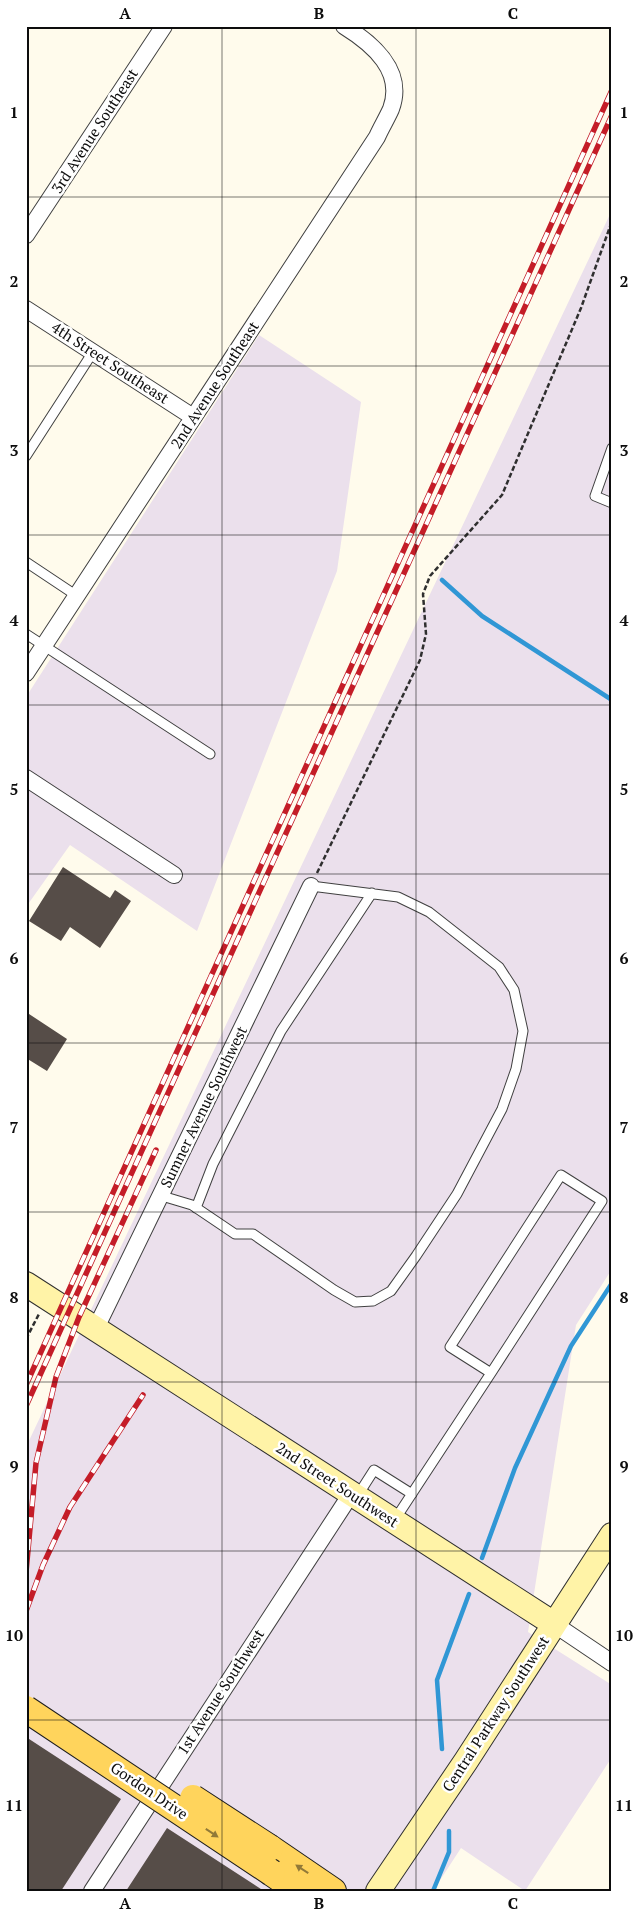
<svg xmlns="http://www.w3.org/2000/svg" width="638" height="1917" viewBox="0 0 638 1917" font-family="'PT Serif',serif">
<rect width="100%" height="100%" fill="#fffbec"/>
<path fill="#ebe0ec" d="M612,210V1269L576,1325L528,1632L612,1685V1757L525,1891L461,1848L433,1891H26V1447Z
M259,335L361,402L337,571L197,931L70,845L26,907V697Z"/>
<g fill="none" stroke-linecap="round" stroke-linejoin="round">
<path stroke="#3097d5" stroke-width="4.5" d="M442,580L482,616L612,700
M482,1558L515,1468L571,1346L612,1283
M442,1749L437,1680L469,1594
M433,1891L449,1852V1831"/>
</g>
<path fill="#564d48" d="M63,867L110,898L115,890L131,901L100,948L70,927L61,941L29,921Z
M26,1012L67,1039L47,1071L26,1058Z
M26,1737L121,1799L61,1891H26Z
M167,1828L264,1891H126Z"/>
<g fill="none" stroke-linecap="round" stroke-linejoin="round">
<defs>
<path id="lane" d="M612,448L595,496L612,503
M26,456L93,352
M26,562L77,596
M26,634L210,754
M162,1196L192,1205L235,1234H253L334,1290L355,1302L373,1301L391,1291L416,1256L457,1194L502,1109L516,1069L523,1031L514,990L499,967L429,912L398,897L311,886
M196,1208L213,1164L281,1031L372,893
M358,1495L374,1470L412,1494
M394,1521L491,1373L450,1347L561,1175L602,1201L491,1373"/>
<path id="street" d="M26,235L164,26
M26,309L193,417
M26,673L377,137C381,128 387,118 391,109C405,71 373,44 344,26
M26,778L174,875
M96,1328L311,886
M554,1624L612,1663
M92,1891L351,1494"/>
<path id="secondary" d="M26,1284L554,1624
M378,1891L466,1761L612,1535"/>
<path id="primary" d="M270,1848L333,1891
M272,1873L298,1891"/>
</defs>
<use href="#lane" stroke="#404040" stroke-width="11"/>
<use href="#street" stroke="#404040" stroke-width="18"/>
<use href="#secondary" stroke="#2f2f2f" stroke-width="26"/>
<use href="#primary" stroke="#1e1e1e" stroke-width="28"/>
<path stroke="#2f2f2f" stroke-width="2.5" stroke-dasharray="5 2.5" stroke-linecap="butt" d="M317,873L420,660L426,634L423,594L430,576L502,495L581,308L612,221
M26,1339L39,1314"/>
<use href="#lane" stroke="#fff" stroke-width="9"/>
<use href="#street" stroke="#fff" stroke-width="16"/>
<use href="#secondary" stroke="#fff3a7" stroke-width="24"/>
<use href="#primary" stroke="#ffd45c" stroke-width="26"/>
<defs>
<path id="rail" d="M26,1385L612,90
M26,1406L612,115
M26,1572L36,1463L56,1377L79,1317L156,1150
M26,1611L43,1565L70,1507L143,1395"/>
</defs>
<use href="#rail" stroke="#c41d28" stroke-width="5.5"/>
<use href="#rail" stroke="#fff" stroke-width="4" stroke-dasharray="11" stroke-linecap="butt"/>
<defs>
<path id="primary-bridge" d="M26,1709L272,1873
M193,1798L270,1848"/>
</defs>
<use href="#primary-bridge" stroke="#1e1e1e" stroke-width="28" stroke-linecap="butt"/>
<use href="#primary-bridge" stroke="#ffd45c" stroke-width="26"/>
</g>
<defs><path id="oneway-solid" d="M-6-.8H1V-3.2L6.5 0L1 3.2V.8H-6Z" transform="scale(1.25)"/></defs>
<g fill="#927a38">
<use href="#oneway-solid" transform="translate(212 1833) rotate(34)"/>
<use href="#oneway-solid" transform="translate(302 1869) rotate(-147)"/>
</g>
<path fill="none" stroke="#0d0d0d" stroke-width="1" stroke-opacity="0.55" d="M222,26V1891M416,26V1891M26,197H612M26,366H612M26,535H612M26,705H612M26,874H612M26,1043H612M26,1212H612M26,1382H612M26,1551H612M26,1720H612"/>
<g text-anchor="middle" stroke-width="5" stroke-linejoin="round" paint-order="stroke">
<g font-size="15" fill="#0d0d0d" stroke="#fff">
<text transform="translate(95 131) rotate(-57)" y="5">3rd Avenue Southeast</text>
<text transform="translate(110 363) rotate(33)" y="5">4th Street Southeast</text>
<text transform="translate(215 385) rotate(-57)" y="5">2nd Avenue Southeast</text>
<text transform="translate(204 1107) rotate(-64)" y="5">Sumner Avenue Southwest</text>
<text transform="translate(337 1485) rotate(33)" y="5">2nd Street Southwest</text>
<text transform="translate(221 1692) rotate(-57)" y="5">1st Avenue Southwest</text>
<text transform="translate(496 1714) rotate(-57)" y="5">Central Parkway Southwest</text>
<text transform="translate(149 1791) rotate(34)" y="5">Gordon Drive</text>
</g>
</g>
<rect width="638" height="1917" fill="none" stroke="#ffffff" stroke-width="55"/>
<rect x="28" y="28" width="582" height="1862" fill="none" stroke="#0d0d0d" stroke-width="2"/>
<g font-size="16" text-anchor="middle" font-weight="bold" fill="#0d0d0d">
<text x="125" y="19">A</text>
<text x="319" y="19">B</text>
<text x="513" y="19">C</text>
<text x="14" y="118">1</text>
<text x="624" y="118">1</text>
<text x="14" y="287">2</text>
<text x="624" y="287">2</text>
<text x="14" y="456">3</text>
<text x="624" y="456">3</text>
<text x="14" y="626">4</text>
<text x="624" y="626">4</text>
<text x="14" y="795">5</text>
<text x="624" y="795">5</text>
<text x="14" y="964">6</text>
<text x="624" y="964">6</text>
<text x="14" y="1133">7</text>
<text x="624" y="1133">7</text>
<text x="14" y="1303">8</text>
<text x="624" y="1303">8</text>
<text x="14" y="1472">9</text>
<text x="624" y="1472">9</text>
<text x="14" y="1641">10</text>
<text x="624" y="1641">10</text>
<text x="14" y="1811">11</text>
<text x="624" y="1811">11</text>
<text x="125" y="1909">A</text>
<text x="319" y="1909">B</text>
<text x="513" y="1909">C</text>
</g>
</svg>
